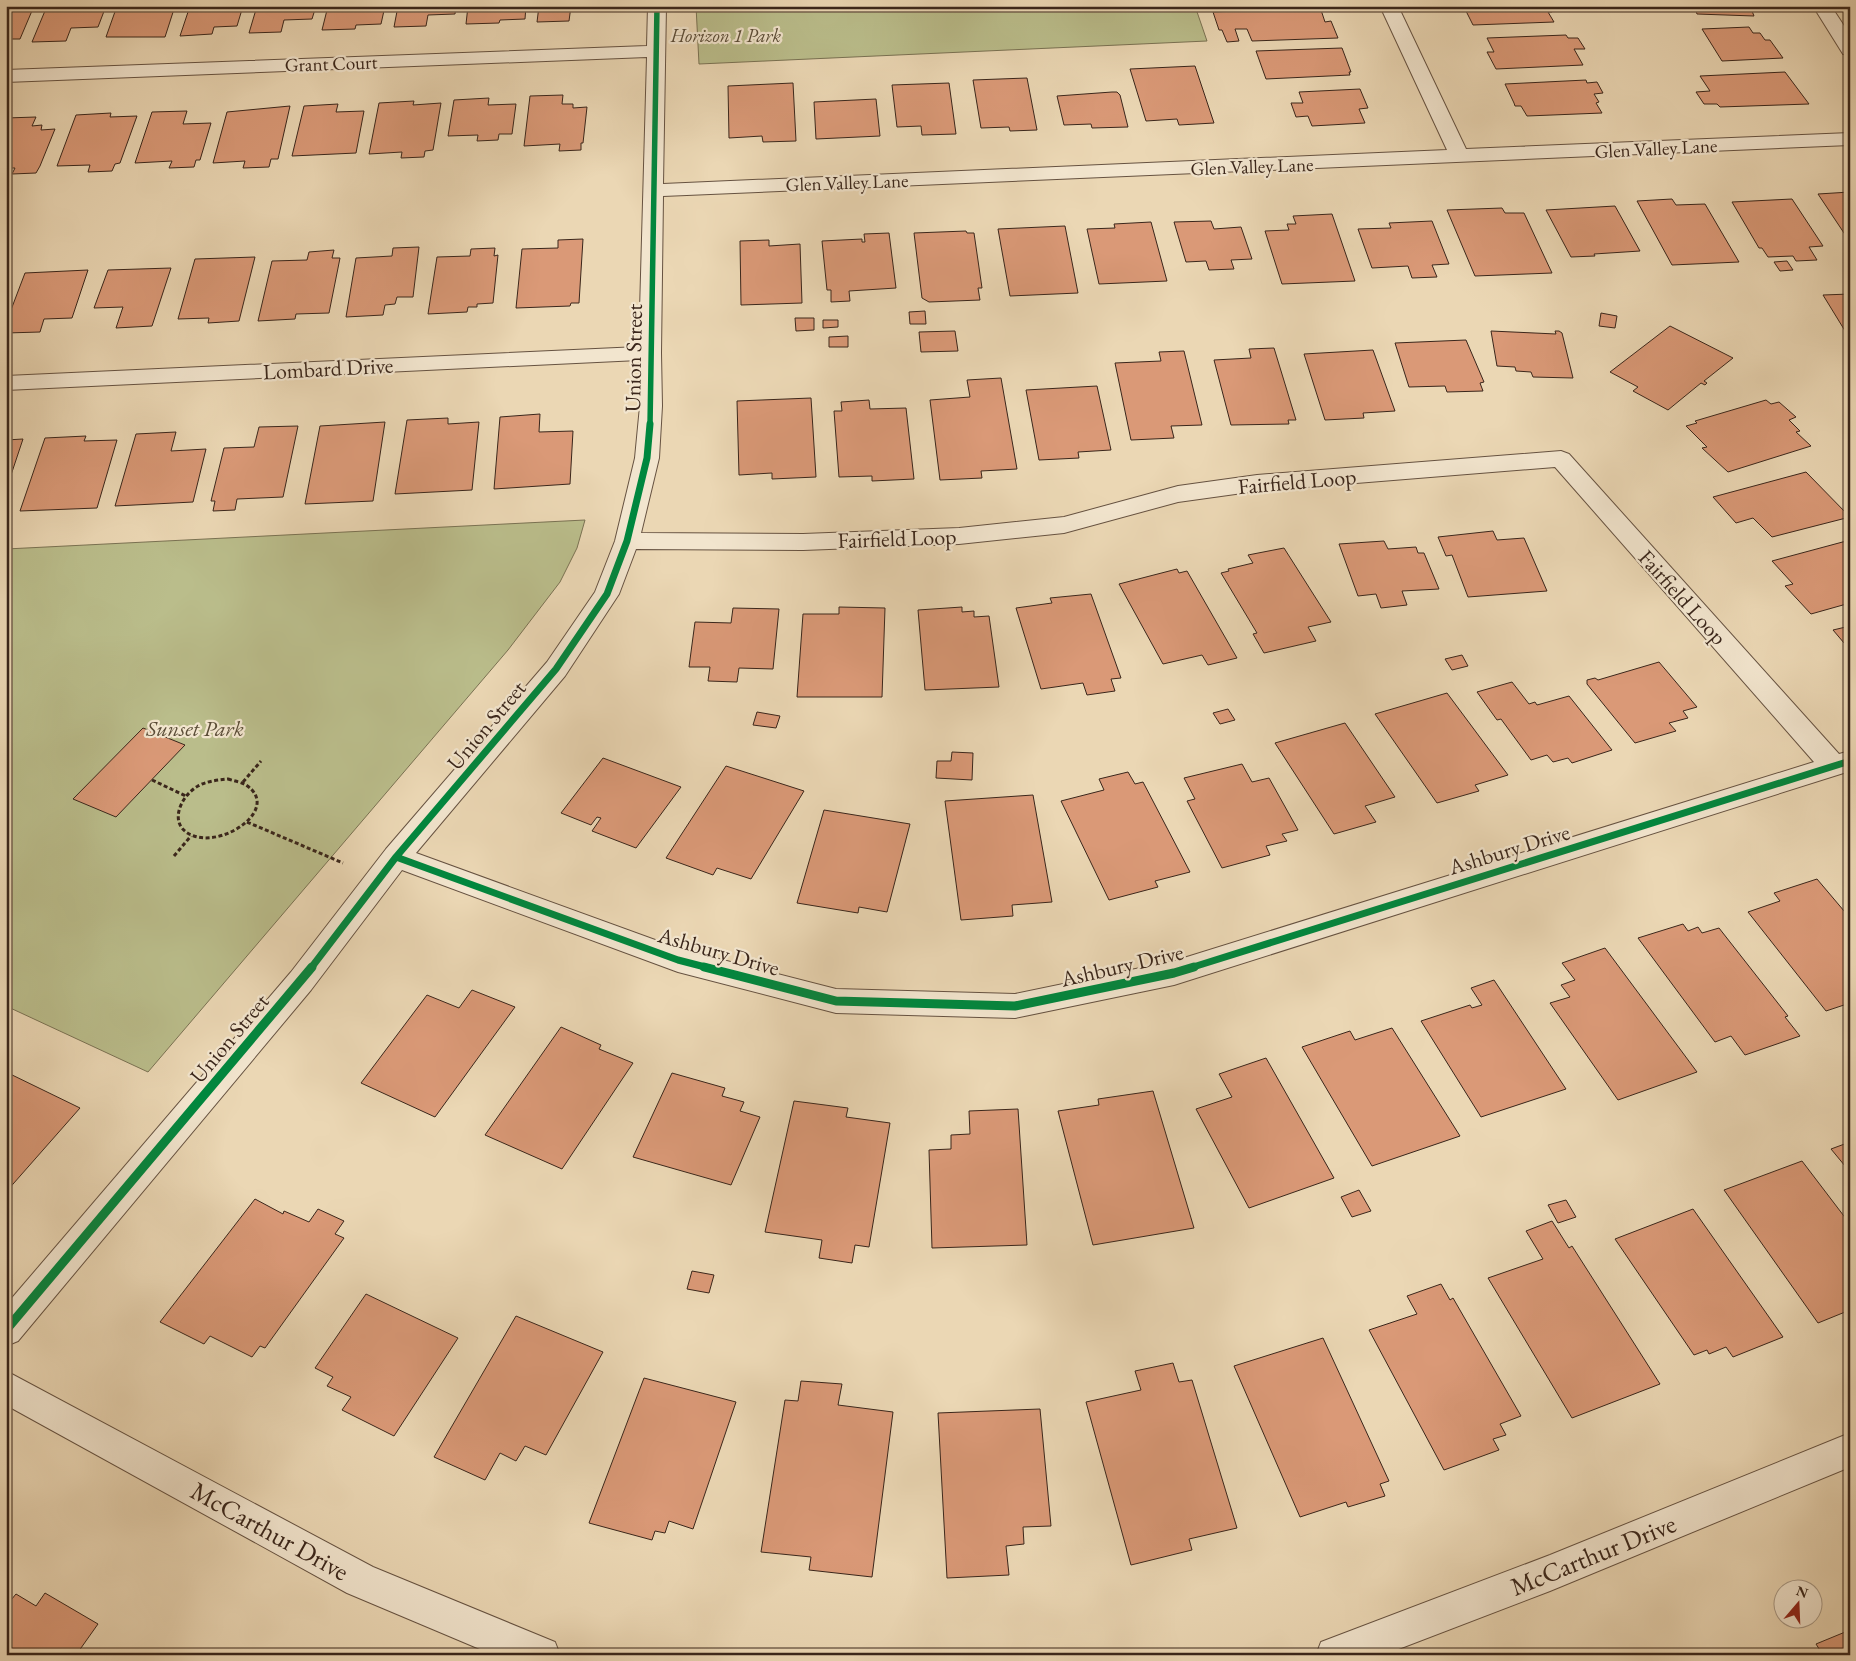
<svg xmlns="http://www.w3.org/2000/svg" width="1856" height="1661" viewBox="0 0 1856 1661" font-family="'EB Garamond',serif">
<rect width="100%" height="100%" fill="#ebd7b4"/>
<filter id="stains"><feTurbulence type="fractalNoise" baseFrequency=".004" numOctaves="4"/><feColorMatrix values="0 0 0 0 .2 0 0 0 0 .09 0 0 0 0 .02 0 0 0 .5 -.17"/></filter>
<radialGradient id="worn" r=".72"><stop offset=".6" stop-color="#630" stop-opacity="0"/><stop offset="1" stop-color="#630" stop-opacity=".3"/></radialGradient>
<path fill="#babd8b" stroke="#7a7253" d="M696,6H1195L1207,41L699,64Z
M585,520L577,548L560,582L508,650L148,1072L6,1006V549Z"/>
<path fill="#da9977" stroke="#3a261b" d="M6,6H34L20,39H6Z
M47,6H106L98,27L71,28L66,41L32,42Z
M117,6H175L165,37H106Z
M190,6H243L237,26L214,27L212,34L180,36Z
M257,6H316L312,19L284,20L281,32L249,33Z
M328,6H385L381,24L356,25L355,29L322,30Z
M398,6H456L455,14L428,15L426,26L394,27Z
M468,6H526L525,19L500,20L499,23L466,24Z
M539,6H571L569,21L537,22Z
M1468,6H1560L1562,9H1550L1552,12H1548L1554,22L1473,25L1465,9H1478L1477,6Z
M1694,6H1750L1754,16L1697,14Z
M1320,7L1325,22L1331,21L1338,38L1252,41L1247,29H1235L1239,41L1227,42L1222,30H1219L1213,12Z
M1749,27L1753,33H1760L1765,40H1770L1783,58L1722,61L1702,29Z
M1566,35L1568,38H1578L1585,49H1574L1583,65L1496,69L1487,52H1494L1487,38Z
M1342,48L1351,72H1349L1350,75L1266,79L1256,51Z
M1195,66L1214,123L1179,125L1177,119L1146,121L1130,69Z
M1785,72L1809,104L1720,107L1717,104H1704L1696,92L1710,91L1700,76Z
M1027,78L1037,130L1010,131L1009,127L981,128L973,80Z
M1586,80L1587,83L1597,82L1603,93L1594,94L1599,102L1596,103L1602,113L1527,116L1521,106H1515L1514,103L1505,84Z
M793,83L796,141L763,142L762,136L729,138L728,86Z
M949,83L956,134L922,135L921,126L897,127L892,85Z
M1360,89L1368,108L1359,109L1365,123L1312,126L1308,116L1296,117L1291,103H1303L1299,92Z
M1112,92H1117L1120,95L1128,127L1092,128L1091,124L1064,125L1057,96Z
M563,95L562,104H573V108L587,107L583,143H581V150L559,151L560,144L524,146L530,96Z
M489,98L488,105L516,104L512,134H499L498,140L477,141L478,135L448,136L454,100Z
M876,99L880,136L816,139L814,102Z
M414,101L413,105L441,103L433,150L425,151L424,157L401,158L402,152L369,154L379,103Z
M338,104L336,112L364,111L356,153L292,156L304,106Z
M290,106L278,159H271L269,167L243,168L245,161L213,163L227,112Z
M187,111L183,124L211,123L200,160H196L194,167L169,168L172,161L135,163L152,112Z
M111,113L110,117L137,116L120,163L115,164L112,171L88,172L90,165L57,166L76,115Z
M36,117L32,126L42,125L41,130L55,129L40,166L36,173L12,174L15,168H6V118Z
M1850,192V242L1818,194Z
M1672,199L1676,205L1705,204L1739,262L1672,265L1637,201Z
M1792,199L1823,246L1809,247L1817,260L1796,261L1793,256L1768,257L1762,248H1759L1732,202Z
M1615,206L1640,251L1594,254L1595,256L1571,257L1546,210Z
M1502,208L1505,213H1524L1552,273L1475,276L1447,210Z
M1332,214L1355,281L1282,284L1265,231L1289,230L1287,224H1296L1293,216Z
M1211,221L1214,229L1241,227L1252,259L1231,260L1234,269L1209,270L1206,261L1186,262L1174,222Z
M1432,221L1449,264L1432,265L1437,277L1412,278L1408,266L1372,268L1358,229L1391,228L1389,223Z
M1151,222L1167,281L1099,284L1087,229L1115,228L1114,224Z
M1065,226L1078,293L1010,296L998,229Z
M966,231L967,233H974L982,288H978L980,300L929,302L922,298L914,233Z
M889,233L896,288L849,291L850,301L831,302V290H827L822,241L862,239V242H865L864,234Z
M583,239L579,303H571L570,306L516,308L522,249L558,248V240Z
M769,240V246L800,244L802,303L741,305L740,241Z
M419,247L413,297H397L395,304L385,305L383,315L346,317L356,258L392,256L393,248Z
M495,248L494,256L498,255L493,303L477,304V307H468L467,312L428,314L437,257L470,256L471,249Z
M334,250L332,258H340L329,313L296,314L295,319L258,321L272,261L307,260L309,252Z
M255,257L239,321L208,323L209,318L178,319L195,259Z
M1787,261L1793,270L1780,271L1774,262Z
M171,268L152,326L116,328L123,307L94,308L108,270Z
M88,270L72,318L44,319L40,332L6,333V323L25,273Z
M1850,294V339L1823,295Z
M925,311L926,324H910L909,312Z
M1601,313L1617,316L1615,328L1599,326Z
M795,318H814V330L796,331Z
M823,320H838V327L823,328Z
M1670,326L1733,358L1704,381L1707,383L1705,385L1701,383L1668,410L1633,391L1638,387L1610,372Z
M955,331L958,351L921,352L919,332Z
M1491,331L1556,334L1555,331H1559L1562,333L1573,378L1533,377L1531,372L1516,371L1515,367L1497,366Z
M848,336V347H829V337Z
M1466,340L1484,382L1480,383L1483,391L1447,392L1445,386L1409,387L1395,343Z
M1274,348L1296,420H1288L1289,424L1231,425L1214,360L1251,358L1249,349Z
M1373,350L1395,411L1363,413L1364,418L1325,420L1304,354Z
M1184,351L1202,425L1171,426L1174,438L1131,440L1115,363L1161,361L1159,352Z
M1001,378L1017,469L981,471L982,478L940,480L930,400L970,397L967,380Z
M1097,386L1111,450L1078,452L1079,458L1039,460L1026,390Z
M811,398L816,477L772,479V473L739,475L737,401Z
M869,400L870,409L906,408L914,479L872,481V476L839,477L834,411H842L841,402Z
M1766,400L1771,404L1779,402L1796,417L1789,420L1800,431L1796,432L1811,446L1728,472L1702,448L1707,447L1686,426L1697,423L1695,421Z
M540,414L539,432L573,431L570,484L494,489L500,417Z
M448,418V424L479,422L472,490L395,494L407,420Z
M385,422L373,501L305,504L320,426Z
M298,426L283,497L237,499L235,510L213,511L215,501H211L224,448L254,447L259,427Z
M176,432L171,451L206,449L193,502L115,506L136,434Z
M86,436L84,441L117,440L97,508L20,511L45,438Z
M23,439L6,490V440Z
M1806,472L1850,517L1772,537L1753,518L1736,523L1713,497Z
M1493,531L1497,540L1524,538L1547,591L1468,597L1452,555L1446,556L1438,537Z
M1850,540V603L1811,614L1785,586L1793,584L1772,561Z
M1384,541L1388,549L1416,547L1418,553H1424L1439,589L1402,591L1407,605L1381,608L1376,594L1358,596L1339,544Z
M1284,548L1331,622L1308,627L1316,641L1264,653L1253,634L1257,633L1221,573L1229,571L1228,569L1253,563L1248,555Z
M1177,569L1179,573L1187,571L1237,658L1208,665L1202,655L1163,664L1119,584Z
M1091,594L1121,678L1111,679L1115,691L1087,695L1083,683L1041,689L1016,608L1052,603L1050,598Z
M839,607L885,608L882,697H797L803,614H839Z
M962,607V612L974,611V617L989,616L999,687L925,690L918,610Z
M733,608L779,609L773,669L739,668L737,682L708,681L710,667H689L695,622L731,623Z
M1850,626V650L1833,630Z
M1462,655L1468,666L1452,670L1445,659Z
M1659,662L1697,707L1683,711L1688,718L1669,723L1676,731L1635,743L1587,684V680L1595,678L1598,680Z
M1512,682L1529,704L1535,702L1537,705L1569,696L1612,750L1572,763L1568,758L1553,762L1547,755L1531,760L1501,719L1497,720L1477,692Z
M1447,693L1508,775L1475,785L1479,791L1437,803L1375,714Z
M1228,709L1235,720L1220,724L1213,713Z
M757,712L780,716L776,728L753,725Z
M1345,723L1395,797L1365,806L1376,822L1334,834L1275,743Z
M143,728L185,745L116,817L73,799Z
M952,752L973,753L972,780L936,778L937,761H951Z
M603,758L681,787L636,848L592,831L601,818L597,817L591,825L561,813Z
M1242,764L1252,782L1269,778L1298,830L1282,834L1287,841L1266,846L1270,855L1222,868L1187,801L1195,799L1184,778Z
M726,766L804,791L751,879L717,868L713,875L666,858Z
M1128,772L1135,784L1143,782L1190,872L1155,881L1158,887L1109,900L1061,801L1104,790L1099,779Z
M1033,795L1052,902L1012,905L1013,916L961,920L945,801Z
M824,810L910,824L887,912L859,907L858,913L797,903Z
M1817,879L1850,918V1003L1826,1011L1748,912L1780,901L1774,893Z
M1683,924L1688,931L1698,927L1702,933L1719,928L1788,1016L1785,1017L1800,1036L1745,1055L1731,1036L1715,1042L1638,938Z
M1605,948L1697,1072L1618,1100L1550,1003L1570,997L1561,985L1575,980L1562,963Z
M1494,980L1566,1089L1481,1117L1421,1021L1470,1005L1472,1008L1482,1005L1471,988Z
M472,990L515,1007L435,1117L361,1083L427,995L459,1008Z
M561,1027L601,1045L599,1049L633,1063L562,1169L485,1135Z
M1392,1028L1460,1136L1372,1166L1302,1047L1350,1031L1355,1040Z
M1266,1058L1334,1178L1249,1208L1196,1109L1232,1097L1219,1074Z
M6,1072L80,1108L6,1192Z
M672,1073L725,1088L722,1096L744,1102L740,1111L760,1117L731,1185L633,1157Z
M1153,1091L1194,1228L1093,1245L1058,1111L1099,1105L1098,1099Z
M794,1101L848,1108L846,1117L890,1123L869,1247L855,1245L852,1263L819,1258L822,1240L765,1232Z
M1018,1109L1027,1245L932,1248L929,1150L951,1149V1135L970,1134L969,1111Z
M1850,1142V1172L1831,1149Z
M1802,1161L1850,1224V1310L1818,1323L1724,1190Z
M1359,1190L1371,1211L1352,1217L1341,1197Z
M255,1199L283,1214L284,1211L309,1222L318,1209L344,1221L335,1234L344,1238L265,1348L260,1346L252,1357L210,1336L204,1344L160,1322Z
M1566,1200L1576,1217L1558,1223L1548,1205Z
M1693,1209L1783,1337L1733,1357L1726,1347L1709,1354L1707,1350L1694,1355L1615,1239Z
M1552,1221L1569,1248L1572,1246L1660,1384L1572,1418L1488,1278L1543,1259L1526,1231Z
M692,1271L714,1275L709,1293L687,1289Z
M1441,1284L1450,1300L1453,1298L1521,1416L1500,1424L1506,1435L1493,1439L1499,1450L1444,1470L1369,1330L1417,1314L1407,1296Z
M366,1294L458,1338L394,1436L342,1410L351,1397L327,1386L333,1377L315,1368Z
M516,1316L603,1352L546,1455L525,1446L516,1461L500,1453L485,1480L434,1457Z
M1323,1338L1389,1481L1380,1484L1385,1496L1348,1507L1346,1502L1300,1517L1234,1366Z
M1173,1363L1179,1382L1192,1380L1237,1528L1189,1539L1192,1550L1131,1565L1086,1402L1141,1390L1135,1371Z
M644,1378L736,1402L693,1529L669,1521L665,1533L655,1531L652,1540L589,1523Z
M801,1381L842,1384L838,1405L893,1412L872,1577L809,1570L811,1557L761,1552L785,1400L798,1401Z
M1040,1409L1051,1526L1023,1527L1024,1544L1006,1546L1009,1575L947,1578L938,1413Z
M45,1593L98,1624L76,1655H6V1606L16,1594L36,1606Z
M1850,1630V1655H1823L1816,1644Z"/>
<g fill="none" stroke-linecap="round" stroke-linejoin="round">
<defs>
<path id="minor" d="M648,6H666L663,184L1447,150L1380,6H1398L1466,149L1850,133V145L663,196L661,353L662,406L659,458L641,533L803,534L959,528L1064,517L1178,486L1257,475L1561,451L1569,454L1839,754L1850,751V771L1174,985L1015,1018L836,1013L678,972L402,870L311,990L18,1341L6,1346V1305L291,972L386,849L547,662L595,592L615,541L635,458L640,406L639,360L6,390V376L639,347L647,57L6,82V70L647,46ZM1555,467L1814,762L1174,961L1015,994L836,989L680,949L416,853L565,676L619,594L636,549L803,550L959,544L1064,533L1178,502L1257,491Z
M1813,6H1831L1850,35V55L1843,54Z
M6,1371L373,1567L555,1642L560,1655H494L347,1593L6,1405Z
M1850,1433V1467L1550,1591L1383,1655H1316L1321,1642L1550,1555Z"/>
</defs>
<use href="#minor" stroke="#665241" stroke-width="2"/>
<path stroke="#3a261b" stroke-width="3" stroke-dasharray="4 2.5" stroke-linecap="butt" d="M228,779C234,781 241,782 246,785C281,808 225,847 194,836C167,827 179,797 198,786C207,781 218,780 228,779Z
M152,780L186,796
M243,782L261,761
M247,822L343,863
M174,856L191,836"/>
<use href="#minor" fill="#f2e5ce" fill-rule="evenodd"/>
<defs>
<path id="cycleway-far2" d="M650,425L657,6"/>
<path id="cycleway-far1" d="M396,857L678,960L709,968
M311,968L396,857L556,669L607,594L627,541L647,458L650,424
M1190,968L1850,761"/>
<path id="cycleway" d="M704,967L836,1001L1015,1006L1174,973L1194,967
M6,1330L312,967"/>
</defs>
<use href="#cycleway-far2" stroke="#f2e5ce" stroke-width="8"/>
<use href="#cycleway-far1" stroke="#f2e5ce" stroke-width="10"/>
<use href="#cycleway" stroke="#f2e5ce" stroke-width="12"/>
<use href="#cycleway-far2" stroke="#00873e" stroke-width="5.5"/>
<use href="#cycleway-far1" stroke="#00873e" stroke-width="7"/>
<use href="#cycleway" stroke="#00873e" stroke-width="9"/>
</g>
<g text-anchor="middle" stroke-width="4.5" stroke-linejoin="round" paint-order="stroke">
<g font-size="19" font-style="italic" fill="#5a4c37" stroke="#f2e5ce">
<text x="726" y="42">Horizon 1 Park</text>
</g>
<g font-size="19" fill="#3a261b" stroke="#f2e5ce">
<text transform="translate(331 63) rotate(-2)" y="7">Grant Court</text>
<text transform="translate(1656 148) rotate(-3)" y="7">Glen Valley Lane</text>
<text transform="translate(1252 166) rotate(-2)" y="7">Glen Valley Lane</text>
<text transform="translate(847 182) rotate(-2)" y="7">Glen Valley Lane</text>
</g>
<g font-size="22" fill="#3a261b" stroke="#f2e5ce">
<text transform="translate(633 358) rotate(-89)" y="8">Union Street</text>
<text transform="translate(328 368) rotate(-3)" y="8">Lombard Drive</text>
<text transform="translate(1297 481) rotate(-5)" y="8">Fairfield Loop</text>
<text transform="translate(897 538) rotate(-2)" y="8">Fairfield Loop</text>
<text transform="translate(1683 597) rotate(48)" y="8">Fairfield Loop</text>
<text transform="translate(486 725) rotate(-50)" y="8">Union Street</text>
<text transform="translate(1509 849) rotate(-17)" y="8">Ashbury Drive</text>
<text transform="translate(719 951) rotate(16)" y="8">Ashbury Drive</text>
<text transform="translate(1122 965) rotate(-13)" y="8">Ashbury Drive</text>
<text transform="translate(229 1038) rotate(-50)" y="8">Union Street</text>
</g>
<g font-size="22" font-style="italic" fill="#5a4c37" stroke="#f2e5ce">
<text x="195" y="736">Sunset Park</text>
</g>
<g font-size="26" fill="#3a261b" stroke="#f2e5ce">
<text transform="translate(270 1531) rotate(29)" y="9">McCarthur Drive</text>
<text transform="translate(1593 1555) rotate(-22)" y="9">McCarthur Drive</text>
</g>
</g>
<rect width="1856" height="1661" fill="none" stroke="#ebd7b4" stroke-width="25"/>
<rect x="8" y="8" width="1841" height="1646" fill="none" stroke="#3a261b" stroke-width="2.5"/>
<rect x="12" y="12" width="1831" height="1636" fill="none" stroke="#3a261b"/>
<g transform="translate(1798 1604) rotate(19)"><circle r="24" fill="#f2e5ce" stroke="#a89986"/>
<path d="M0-4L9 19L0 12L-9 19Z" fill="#8f2418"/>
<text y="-8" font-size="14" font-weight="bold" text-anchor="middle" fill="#3a261b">N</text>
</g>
<rect width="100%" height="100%" filter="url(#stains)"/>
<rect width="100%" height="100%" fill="url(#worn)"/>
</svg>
